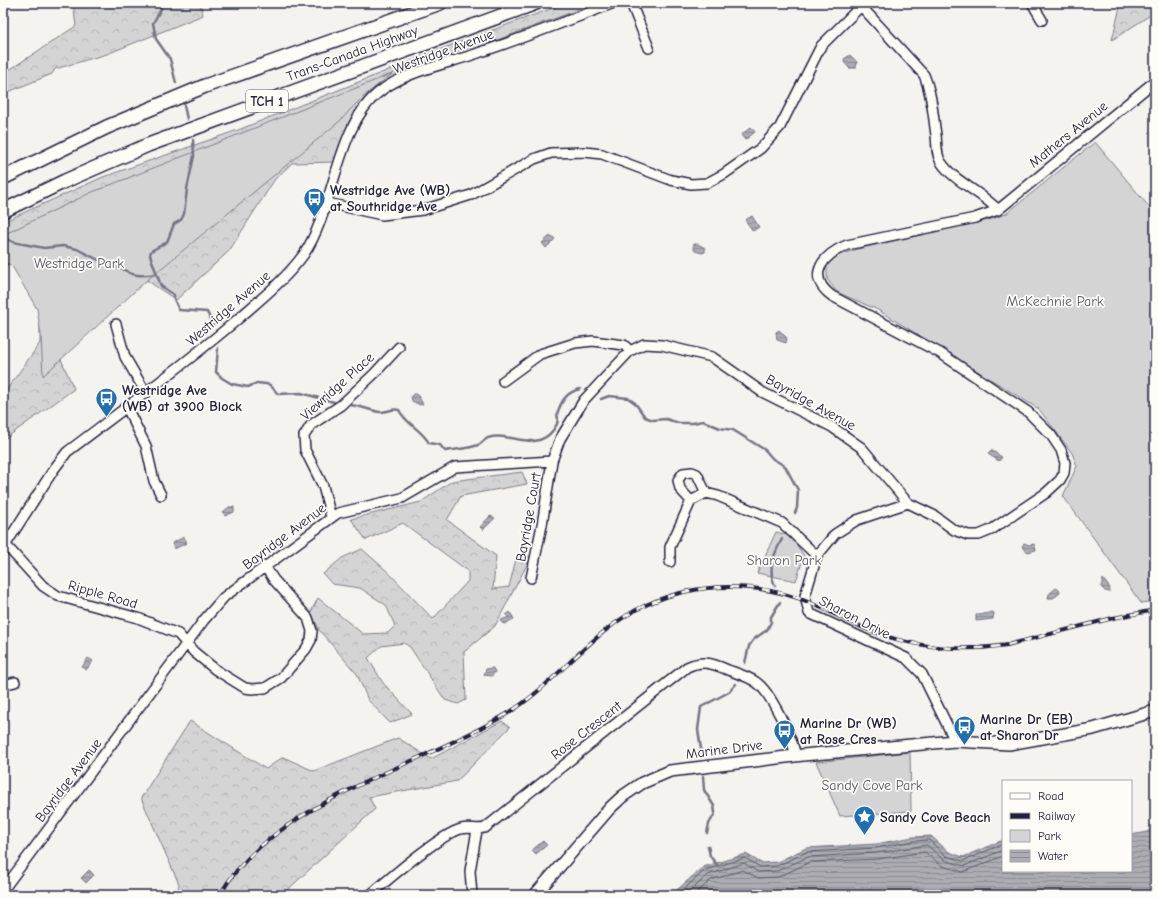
<svg xmlns="http://www.w3.org/2000/svg" width="1158" height="898" viewBox="0 0 1158 898" font-family="'Comic Neue',sans-serif">
<defs>
<pattern id="forest-crowns" width="20" height="18" patternUnits="userSpaceOnUse"><rect width="20" height="18" fill="#d5d4d5"/><path d="M2 6a3 3 0 1 1 6 0M12 15a3 3 0 1 1 6 0" fill="none" stroke="#b7b6b8"/></pattern>
<pattern id="water-rules" width="6" height="5" patternUnits="userSpaceOnUse"><rect width="6" height="5" fill="#acacb2"/><path d="M0 2.5h6" fill="none" stroke="#8c8c92"/></pattern>
</defs>
<rect width="100%" height="100%" fill="#f4f3ef"/>
<filter id="ink" filterUnits="userSpaceOnUse"><feTurbulence type="fractalNoise" baseFrequency=".025" numOctaves="2"/><feDisplacementMap in="SourceGraphic" scale="8" xChannelSelector="R" yChannelSelector="G"/><feConvolveMatrix kernelMatrix="1 2 1 2 8 2 1 2 1" color-interpolation-filters="sRGB"/></filter>
<g filter="url(#ink)">
<path fill="url(#forest-crowns)" stroke="#7c7b88" d="M73,3H200L203,15L107,54L55,69L52,74L3,94V74L76,26Z
M567,3H596L420,69L374,94L337,162L292,163L275,179L229,251L176,300L145,279L60,357L74,389L3,440V395L40,343V308L14,262L3,267V222L103,177L238,130L449,46Z
M1121,3H1155V12L1112,40Z
M522,472L527,484L461,496L447,520L496,556L493,589L509,587L517,555L531,557L495,626L464,652L466,700L458,704L445,700L410,647L404,643L381,646L368,658L383,683L412,714L390,723L368,700L357,674L319,630L311,612L318,598L363,634L388,633L395,626L386,605L360,588L332,584L323,574L342,558L362,549L388,572L433,619L468,581V571L403,523L366,540L351,519L421,502L452,481Z
M190,721L266,769L283,757L314,771L398,738L431,759L502,721L510,727L457,781L369,797L375,809L282,895H177L179,884L141,798Z"/>
<path fill="#d5d4d5" stroke="#7c7b88" d="M394,73C374,87 357,101 341,120L146,281L43,376L41,335L37,309L12,266L3,261V235L90,193Z
M1095,142L1155,214V601L1141,603L1063,496L1077,466L1072,453L1039,409L878,310L837,292L827,279V266L832,257L858,249L992,219L1006,214Z
M776,532L791,536L804,556L796,581L757,573Z
M910,752L911,811L840,816L816,762Z"/>
<path fill="url(#water-rules)" stroke="#757582" d="M850,55L857,62L856,68H849L844,62V59Z
M751,127L755,132L745,140L741,135Z
M752,216L759,227L753,231L745,220Z
M551,235L555,239L546,248L542,243Z
M694,244H698L705,248V252L702,253L695,251L693,247Z
M779,330L787,338L786,343L777,340L776,332Z
M414,394H417L423,404L420,405L412,401L411,396Z
M991,450L1002,457L999,461L988,454Z
M229,507H234V512L225,516L223,512Z
M490,516L495,518L483,530L480,527Z
M184,537L187,543L174,549L172,543Z
M1024,543L1029,545L1034,544L1036,550L1028,552L1022,547Z
M1103,579L1110,588L1109,592L1105,591L1101,587Z
M1056,588L1060,591L1059,594L1053,598H1048L1049,594Z
M510,612L514,619L505,624L502,623L501,620L509,617L506,615Z
M992,612L994,613L993,619L976,621V614L980,615Z
M88,658L93,661L86,670L82,667Z
M493,668L495,672L492,676L484,675L486,669Z
M1155,826V895H677V890L703,867L746,854L761,863L777,862L806,848L876,844L913,837L931,836L949,852L963,857L1003,840V871H1131V835L1147,832Z
M543,841L547,845L536,854L532,850Z
M89,870L94,875L86,883L81,878Z"/>
<g fill="none" stroke-linecap="round" stroke-linejoin="round">
<path stroke="#59596b" stroke-width="1" d="M681,895L682,891L705,870L745,858L760,867L777,866L807,852L876,848L914,841L929,840L946,856L963,861L1003,844
M686,895L708,875L744,863L758,872L777,871L808,857L877,853L927,845L944,860L964,866L1003,850
M694,895L711,880L743,870L758,878L778,877L810,862L878,859L925,852L942,866L963,872L1003,856"/>
<path stroke="#757582" stroke-width="2.5" d="M160,3L161,9L153,23L156,39L170,59L176,83
M183,101L187,119
M193,140L194,156L187,189L184,214L181,220L174,224L167,242L151,251L150,255L161,286L174,295V299L179,310L207,312L213,325
M7,239L13,242L44,248L63,246L77,249L108,265
M117,267C124,268 126,272 132,274C138,276 150,275 156,274
M218,348L216,372L222,378L232,384L248,387L257,383L266,384L270,385L278,394L301,393L334,402
M601,399L609,396L628,398L635,403L645,417L653,420L666,419L679,423H693L703,421L720,428L733,430L765,450L773,459L785,466L798,490L797,508L795,513
M350,405C361,406 369,410 379,412C386,413 392,408 399,410C406,424 421,429 429,443L440,445L445,451C456,449 468,449 478,445C482,444 484,439 488,438C511,431 536,454 554,429C558,424 559,420 557,414C561,402 566,392 580,389
M775,586C767,569 774,554 782,539
M745,663L749,646L754,639L767,630L771,622V617L780,602
M702,755L698,730L701,707L729,692L736,684
M703,776L704,790L714,806L715,813L709,824L707,833
M708,846L710,856L717,865"/>
<defs>
<path id="minor" d="M631,3L649,48
M1032,3L1042,20
M861,6L924,75C932,94 933,115 936,135C937,144 936,155 941,162C954,182 982,192 998,210
M327,203L382,215L423,210L471,195L534,159L551,153L585,152L602,154L671,180L691,184L707,183L724,174L761,148L780,127L821,46L864,3
M116,324L125,357L146,393
M503,381L540,354L575,343L593,341L624,345L630,351
M127,408L146,446L154,481L161,495
M691,501L680,489L678,480L683,473L692,472L697,474L706,493
M908,503L857,520L835,534L817,556L805,596L809,613L906,658L922,674L955,741
M331,517L323,486L305,450L304,436L311,425L341,405L374,374L399,347
M3,542L43,586L58,596L138,618L178,634L194,652L216,670L245,688L252,689L265,688L281,678L306,649L311,640L312,631L308,618L274,580L266,568
M6,544L54,469L67,452C125,408 183,366 238,319C261,299 286,279 304,254C335,208 336,127 378,93C404,71 449,64 481,52C526,37 570,20 614,3
M670,562V547L691,501L706,493L718,496L782,523L817,556
M531,578L542,525L552,461
M3,685L15,682
M3,890L204,620L224,597L338,513L402,498L455,467L552,461L560,439L584,400L630,351L644,344L662,345L712,357L762,392L832,427L862,448L908,503L935,516L954,530L968,535H979L991,530L1046,493L1060,480L1064,473L1065,463L1061,450L1051,435L1028,412L940,353L832,296C805,276 823,255 847,245L975,218L998,210L1155,81
M370,895C389,879 439,835 461,829C469,827 477,830 485,828L687,667C702,660 712,663 728,670C736,673 747,676 756,682C771,692 792,738 796,756
M472,895L470,871L477,830"/>
<path id="major" d="M535,895L610,808L623,796L642,783L670,771L803,755L955,741L1009,744L1093,729L1155,711"/>
<path id="highway" d="M3,178L107,127L205,86L440,3
M3,211L65,181L148,145L536,3"/>
</defs>
<use href="#minor" stroke="#22223b" stroke-width="12"/>
<use href="#major" stroke="#22223b" stroke-width="14"/>
<use href="#highway" stroke="#22223b" stroke-width="16"/>
<use href="#minor" stroke="#fdfcf7" stroke-width="9"/>
<use href="#major" stroke="#fdfcf7" stroke-width="11"/>
<use href="#highway" stroke="#fdfcf7" stroke-width="13"/>
<defs>
<path id="rail" d="M220,895C271,803 418,767 505,715C557,684 591,630 646,605C672,593 701,587 729,587C758,587 786,592 813,604C833,613 853,624 874,632C917,648 962,652 1007,645L1113,618L1155,610"/>
</defs>
<use href="#rail" stroke="#22223b" stroke-width="4"/>
<use href="#rail" stroke="#fdfcf7" stroke-width="2.5" stroke-dasharray="8" stroke-linecap="butt"/>
</g>
</g>
<defs>
<symbol id="bus-pin" viewBox="-11 -11 22 30"><path d="M0 17L-7.5 6A9.5 9.5 0 1 1 7.5 6Z" fill="#1f6fb2" stroke="#fdfcf7"/><path d="M-5-6H5V4H4V6H2V4H-2V6H-4V4H-5ZM-3.5-4V0h7V-4ZM-3.5 1.2v1.5H-2V1.2ZM2 1.2v1.5H3.5V1.2Z" fill="#fff"/></symbol>
<symbol id="sight-pin" viewBox="-11 -11 22 30"><path d="M0 17L-7.5 6A9.5 9.5 0 1 1 7.5 6Z" fill="#1f6fb2" stroke="#fdfcf7"/><path d="M0-6L1.8-2.2L6-1.7L2.9 1.2L3.7 5.4L0 3.3L-3.7 5.4L-2.9 1.2L-6-1.7L-1.8-2.2Z" fill="#fff"/></symbol>
</defs>
<g fill-rule="evenodd">
<use href="#bus-pin" x="302" y="186" width="25" height="34"/>
<use href="#bus-pin" x="94" y="386" width="25" height="34"/>
<use href="#bus-pin" x="952" y="714" width="25" height="34"/>
<use href="#bus-pin" x="772" y="718" width="25" height="34"/>
<use href="#sight-pin" x="852" y="804" width="25" height="34"/>
</g>
<g text-anchor="middle" stroke-width="3.5" stroke-linejoin="round" paint-order="stroke">
<rect fill="#fdfcf7" stroke="#646373" stroke-width="1" x="246" y="90" width="42" height="22" rx="3"/>
<g font-size="13" font-weight="bold" fill="#22223b">
<text x="267" y="106">TCH 1</text>
</g>
<g font-size="14" fill="#22223b" stroke="#fdfcf7">
<text transform="translate(443 51) rotate(-20)" y="5">Westridge Avenue</text>
<text transform="translate(352 53) rotate(-20)" y="5">Trans-Canada Highway</text>
<text transform="translate(1068 134) rotate(-39)" y="5">Mathers Avenue</text>
<text transform="translate(228 308) rotate(-41)" y="5">Westridge Avenue</text>
<text transform="translate(337 386) rotate(-42)" y="5">Viewridge Place</text>
<text transform="translate(811 402) rotate(29)" y="5">Bayridge Avenue</text>
<text transform="translate(528 517) rotate(-80)" y="5">Bayridge Court</text>
<text transform="translate(284 536) rotate(-37)" y="5">Bayridge Avenue</text>
<text transform="translate(103 594) rotate(16)" y="5">Ripple Road</text>
<text transform="translate(855 617) rotate(27)" y="5">Sharon Drive</text>
<text transform="translate(586 730) rotate(-38)" y="5">Rose Crescent</text>
<text transform="translate(724 749) rotate(-7)" y="5">Marine Drive</text>
<text transform="translate(68 780) rotate(-53)" y="5">Bayridge Avenue</text>
</g>
<g font-size="14" font-weight="bold" fill="#22223b" stroke="#fdfcf7" text-anchor="start">
<text x="330" y="195">Westridge Ave (WB)<tspan x="330" dy="16">at Southridge Ave</tspan></text>
<text x="122" y="395">Westridge Ave<tspan x="122" dy="16">(WB) at 3900 Block</tspan></text>
<text x="980" y="724">Marine Dr (EB)<tspan x="980" dy="16">at Sharon Dr</tspan></text>
<text x="800" y="728">Marine Dr (WB)<tspan x="800" dy="16">at Rose Cres</tspan></text>
<text x="880" y="822">Sandy Cove Beach</text>
</g>
<g font-size="14" fill="#585769" stroke="#fdfcf7">
<text x="79" y="268">Westridge Park</text>
<text x="1055" y="306">McKechnie Park</text>
<text x="784" y="565">Sharon Park</text>
<text x="872" y="790">Sandy Cove Park</text>
</g>
</g>
<rect width="1158" height="898" fill="none" stroke="#fdfcf7" stroke-width="16"/>
<rect x="8" y="8" width="1142" height="882" fill="none" stroke="#22223b" stroke-width="1.5" filter="url(#ink)"/>
<rect x="1002" y="780" width="130" height="92" fill="#fdfcf7" stroke="#a5a5ac"/>
<rect x="1010" y="793" width="20" height="6" fill="#fdfcf7" stroke="#a5a5ac"/>
<text x="1038" y="800" font-size="12" fill="#22223b">Road</text>
<rect x="1010" y="813" width="20" height="6" fill="#22223b" stroke="#a5a5ac"/>
<text x="1038" y="820" font-size="12" fill="#22223b">Railway</text>
<rect x="1010" y="830" width="20" height="12" fill="#d5d4d5" stroke="#a5a5ac"/>
<text x="1038" y="840" font-size="12" fill="#22223b">Park</text>
<rect x="1010" y="850" width="20" height="12" fill="url(#water-rules)" stroke="#a5a5ac"/>
<text x="1038" y="860" font-size="12" fill="#22223b">Water</text>
</svg>
